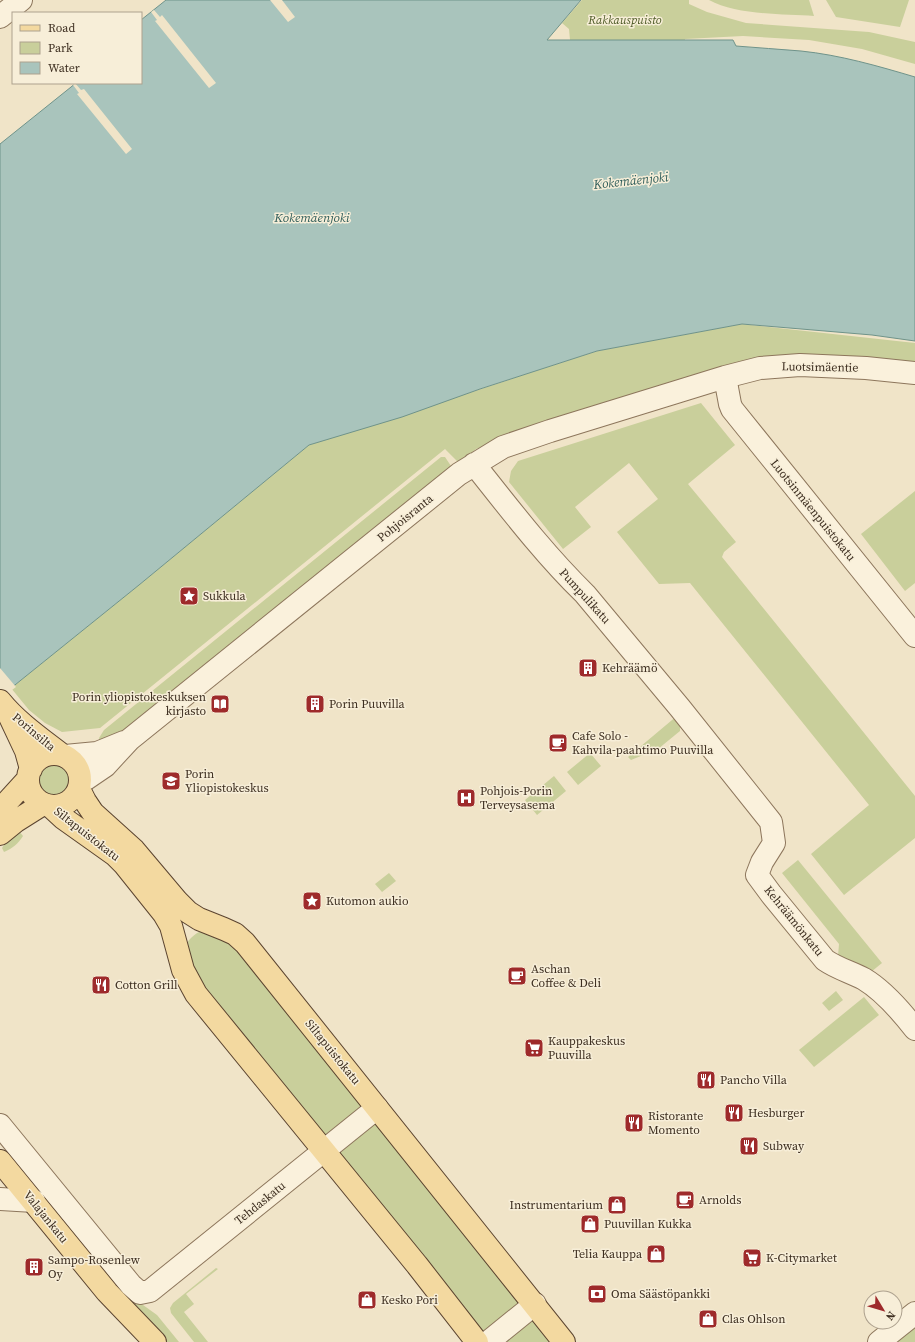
<svg xmlns="http://www.w3.org/2000/svg" width="915" height="1342" viewBox="0 0 915 1342" font-family="'Source Serif 4',serif">
<rect width="100%" height="100%" fill="#f0e4c8"/>
<path fill="#c9cf9b" d="M582,0H689V4L707,12L746,23L869,32L915,42V64L862,49L809,40L743,36L685,39V40H570L569,29L562,23Z
M709,0H809L814,16C783,14 736,15 709,0Z
M826,0H909L900,27L836,17Z
M742,324L915,343V368L797,355L504,438L476,449L459,463L445,449L100,728L62,732L45,723L29,710L11,688L139,585L309,445L597,351Z
M701,403L735,445L688,484L736,542L724,552L722,557L915,796V838L844,895L811,854L869,805L690,583L659,584L617,532L658,499L629,463L575,507L591,527L563,549L509,482L511,471L518,461Z
M441,457H445L451,466L123,731L100,743L99,738L104,730Z
M915,491V583L905,591L861,534Z
M678,715L680,718V731L658,749L631,760L628,757Z
M590,753L601,766L578,785L567,772Z
M37 780a17 17 0 1 1 34 0a17 17 0 1 1-34 0Z
M554,776L566,791L537,815L525,800Z
M19,831L23,836C18,844 13,848 4,852L2,848L8,839Z
M798,860L882,963L871,972L838,956L839,944L782,873Z
M389,873L396,881L382,892L375,884Z
M199,932H217L239,945V954L553,1342H492L205,987L197,984C194,977 186,958 185,951C185,942 192,936 199,932Z
M836,991L843,1000L829,1011L822,1003Z
M864,997L879,1015L814,1067L799,1050Z
M0,1142L120,1284L143,1305L157,1315L179,1342H167L114,1284Z
M216,1268L218,1269L186,1294L194,1304L184,1312L208,1342H194L171,1313L170,1308L173,1303Z
M915,1325V1342H893Z"/>
<path fill="#a9c4bc" stroke="#6f938a" d="M166,0H581L547,40H733L736,46C758,48 779,49 801,51C840,55 878,66 915,77V341L872,335L742,324L597,351L480,389L402,417L309,445L139,585L0,697V144L76,83H141V20Z"/>
<path fill="#f0e4c8" d="M270,0H282L295,17L288,22Z
M154,10L160,17L162,15L216,83L209,88L155,21L157,20L151,12Z
M75,83L81,90L84,89L132,149L126,154L77,94L79,93L73,85Z
M0,668L16,687L0,699Z"/>
<g fill="none" stroke-linecap="round" stroke-linejoin="round">
<defs>
<path id="minor" d="M0,17L21,0
M725,377L730,404L732,409L915,636
M474,464C509,508 544,554 585,594L680,708L771,822L774,843L762,862L757,875L771,894L825,960C838,969 851,972 864,979C884,991 901,1011 915,1029
M65,756L97,753L124,742
M80,783L105,766L129,740L459,474L503,447L550,431L725,377L760,368L800,365L866,368L915,373
M0,1125L131,1285L140,1293L150,1291L377,1108
M0,1199L34,1201
M488,1342L535,1304
M879,1342L915,1313"/>
<path id="major" d="M0,701C17,722 40,738 62,755
M10,717L26,751L31,769
M28 780a26 26 0 1 1 52 0a26 26 0 1 1-52 0Z
M79,789L85,801L93,813L134,850L177,901L188,912L199,919L224,929L235,934L245,943L564,1342
M50,806L63,818L115,855L124,864L164,914L171,926L183,970L196,994L417,1265L477,1342
M0,810L28,779
M0,834L16,821L43,804
M0,1161L107,1292L155,1342"/>
</defs>
<use href="#minor" stroke="#8d765c" stroke-width="24"/>
<use href="#major" stroke="#5b4430" stroke-width="24"/>
<use href="#minor" stroke="#faf1dc" stroke-width="22"/>
<use href="#major" stroke="#f3d9a0" stroke-width="22"/>
</g>
<defs>
<symbol id="sight-square" viewBox="-11 -11 22 22"><rect x="-9" y="-9" width="18" height="18" rx="4" fill="#9e2a2b" stroke="#f7eed8"/><path d="M0-6L1.8-2.2L6-1.7L2.9 1.2L3.7 5.4L0 3.3L-3.7 5.4L-2.9 1.2L-6-1.7L-1.8-2.2Z" fill="#fff"/></symbol>
<symbol id="building-square" viewBox="-11 -11 22 22"><rect x="-9" y="-9" width="18" height="18" rx="4" fill="#9e2a2b" stroke="#f7eed8"/><path d="M-4-6H4V6H1V3H-1V6H-4ZM-2.5-4.3h1.7v1.8h-1.7ZM.8-4.3h1.7v1.8H.8ZM-2.5-1h1.7V.8h-1.7ZM.8-1h1.7V.8H.8Z" fill="#fff"/></symbol>
<symbol id="library-square" viewBox="-11 -11 22 22"><rect x="-9" y="-9" width="18" height="18" rx="4" fill="#9e2a2b" stroke="#f7eed8"/><path d="M-6-4Q-3-5.5-.7-3.5V5Q-3 3-6 4ZM6-4Q3-5.5 .7-3.5V5Q3 3 6 4Z" fill="#fff"/></symbol>
<symbol id="cafe-square" viewBox="-11 -11 22 22"><rect x="-9" y="-9" width="18" height="18" rx="4" fill="#9e2a2b" stroke="#f7eed8"/><path d="M-5.5-4.5H6V0H3Q3 3.5 0 3.5H-2.5Q-5.5 3.5-5.5 0ZM3-3.2v2h1.7v-2ZM-6 4.5H4V6H-6Z" fill="#fff"/></symbol>
<symbol id="university-square" viewBox="-11 -11 22 22"><rect x="-9" y="-9" width="18" height="18" rx="4" fill="#9e2a2b" stroke="#f7eed8"/><path d="M0-5L7-2L0 1L-7-2ZM-4 1L0 2.5L4 1V4Q0 6-4 4Z" fill="#fff"/></symbol>
<symbol id="hospital-square" viewBox="-11 -11 22 22"><rect x="-9" y="-9" width="18" height="18" rx="4" fill="#9e2a2b" stroke="#f7eed8"/><path d="M-5-5h3v3.5h4V-5h3V5h-3V1.5h-4V5h-3Z" fill="#fff"/></symbol>
<symbol id="restaurant-square" viewBox="-11 -11 22 22"><rect x="-9" y="-9" width="18" height="18" rx="4" fill="#9e2a2b" stroke="#f7eed8"/><path d="M-5-6h1v4h1v-4h1v4h1v-4h1v5L-1.5 .5V6h-2V.5L-5-1ZM5-6V6H3V1.5H1.5Q1.5-4 5-6Z" fill="#fff"/></symbol>
<symbol id="supermarket-square" viewBox="-11 -11 22 22"><rect x="-9" y="-9" width="18" height="18" rx="4" fill="#9e2a2b" stroke="#f7eed8"/><path d="M-6-5.5h2.5l.6 2H6L4.5 2H-2.5L-4.4-4H-6ZM-1.5 3.2a1.3 1.3 0 1 0 .1 0ZM3 3.2a1.3 1.3 0 1 0 .1 0Z" fill="#fff"/></symbol>
<symbol id="shop-square" viewBox="-11 -11 22 22"><rect x="-9" y="-9" width="18" height="18" rx="4" fill="#9e2a2b" stroke="#f7eed8"/><path d="M-5-2.5h2.3a2.7 3.5 0 0 1 5.4 0H5L5.5 6h-11ZM-1.5-2.5h3a1.5 2.3 0 0 0-3 0Z" fill="#fff"/></symbol>
<symbol id="bank-square" viewBox="-11 -11 22 22"><rect x="-9" y="-9" width="18" height="18" rx="4" fill="#9e2a2b" stroke="#f7eed8"/><path d="M-6-4H6V4H-6ZM0-2.3a2.3 2.3 0 1 0 0 4.6a2.3 2.3 0 1 0 0-4.6Z" fill="#fff"/></symbol>
</defs>
<g fill-rule="evenodd">
<use href="#sight-square" x="178" y="585" width="22" height="22"/>
<use href="#building-square" x="577" y="657" width="22" height="22"/>
<use href="#library-square" x="209" y="693" width="22" height="22"/>
<use href="#building-square" x="304" y="693" width="22" height="22"/>
<use href="#cafe-square" x="547" y="732" width="22" height="22"/>
<use href="#university-square" x="160" y="770" width="22" height="22"/>
<use href="#hospital-square" x="455" y="787" width="22" height="22"/>
<use href="#sight-square" x="301" y="890" width="22" height="22"/>
<use href="#cafe-square" x="506" y="965" width="22" height="22"/>
<use href="#restaurant-square" x="90" y="974" width="22" height="22"/>
<use href="#supermarket-square" x="523" y="1037" width="22" height="22"/>
<use href="#restaurant-square" x="695" y="1069" width="22" height="22"/>
<use href="#restaurant-square" x="723" y="1102" width="22" height="22"/>
<use href="#restaurant-square" x="623" y="1112" width="22" height="22"/>
<use href="#restaurant-square" x="738" y="1135" width="22" height="22"/>
<use href="#cafe-square" x="674" y="1189" width="22" height="22"/>
<use href="#shop-square" x="606" y="1194" width="22" height="22"/>
<use href="#shop-square" x="579" y="1213" width="22" height="22"/>
<use href="#shop-square" x="645" y="1243" width="22" height="22"/>
<use href="#supermarket-square" x="741" y="1247" width="22" height="22"/>
<use href="#building-square" x="23" y="1256" width="22" height="22"/>
<use href="#bank-square" x="586" y="1283" width="22" height="22"/>
<use href="#shop-square" x="356" y="1289" width="22" height="22"/>
<use href="#shop-square" x="697" y="1308" width="22" height="22"/>
</g>
<g text-anchor="middle" stroke-width="3" stroke-linejoin="round" paint-order="stroke">
<g font-size="12" font-style="italic" fill="#4d5a26" stroke="#f7eed8">
<text x="625" y="24">Rakkauspuisto</text>
</g>
<g font-size="12" fill="#3d2e20" stroke="#f7eed8">
<text transform="translate(820 367) rotate(1)" y="4">Luotsimäentie</text>
<text transform="translate(813 510) rotate(51)" y="4">Luotsinmäenpuistokatu</text>
<text transform="translate(405 518) rotate(-39)" y="4">Pohjoisranta</text>
<text transform="translate(585 596) rotate(48)" y="4">Pumpulikatu</text>
<text transform="translate(34 732) rotate(40)" y="4">Porinsilta</text>
<text transform="translate(87 834) rotate(38)" y="4">Siltapuistokatu</text>
<text transform="translate(794 921) rotate(51)" y="4">Kehräämönkatu</text>
<text transform="translate(333 1052) rotate(51)" y="4">Siltapuistokatu</text>
<text transform="translate(260 1203) rotate(-39)" y="4">Tehdaskatu</text>
<text transform="translate(46 1217) rotate(51)" y="4">Valajankatu</text>
</g>
<g font-size="12" fill="#3d2e20" stroke="#f7eed8" text-anchor="start">
<text x="203" y="600">Sukkula</text>
<text x="602" y="672">Kehräämö</text>
<text x="206" y="701" text-anchor="end">Porin yliopistokeskuksen<tspan x="206" dy="14">kirjasto</tspan></text>
<text x="329" y="708">Porin Puuvilla</text>
<text x="572" y="740">Cafe Solo -<tspan x="572" dy="14">Kahvila-paahtimo Puuvilla</tspan></text>
<text x="185" y="778">Porin<tspan x="185" dy="14">Yliopistokeskus</tspan></text>
<text x="480" y="795">Pohjois-Porin<tspan x="480" dy="14">Terveysasema</tspan></text>
<text x="326" y="905">Kutomon aukio</text>
<text x="531" y="973">Aschan<tspan x="531" dy="14">Coffee &amp; Deli</tspan></text>
<text x="115" y="989">Cotton Grill</text>
<text x="548" y="1045">Kauppakeskus<tspan x="548" dy="14">Puuvilla</tspan></text>
<text x="720" y="1084">Pancho Villa</text>
<text x="748" y="1117">Hesburger</text>
<text x="648" y="1120">Ristorante<tspan x="648" dy="14">Momento</tspan></text>
<text x="763" y="1150">Subway</text>
<text x="699" y="1204">Arnolds</text>
<text x="603" y="1209" text-anchor="end">Instrumentarium</text>
<text x="604" y="1228">Puuvillan Kukka</text>
<text x="642" y="1258" text-anchor="end">Telia Kauppa</text>
<text x="766" y="1262">K-Citymarket</text>
<text x="48" y="1264">Sampo-Rosenlew<tspan x="48" dy="14">Oy</tspan></text>
<text x="611" y="1298">Oma Säästöpankki</text>
<text x="381" y="1304">Kesko Pori</text>
<text x="722" y="1323">Clas Ohlson</text>
</g>
<g font-size="13" font-style="italic" fill="#2f5d5a" stroke="#f7eed8">
<text transform="translate(631 180) rotate(-6)" y="5">Kokemäenjoki</text>
<text x="312" y="222">Kokemäenjoki</text>
</g>
</g>
<rect x="12" y="12" width="130" height="72" fill="#f7eed8" stroke="#ada18e"/>
<rect x="20" y="25" width="20" height="6" fill="#f3d9a0" stroke="#ada18e"/>
<text x="48" y="32" font-size="12" fill="#3d2e20">Road</text>
<rect x="20" y="42" width="20" height="12" fill="#c9cf9b" stroke="#ada18e"/>
<text x="48" y="52" font-size="12" fill="#3d2e20">Park</text>
<rect x="20" y="62" width="20" height="12" fill="#a9c4bc" stroke="#ada18e"/>
<text x="48" y="72" font-size="12" fill="#3d2e20">Water</text>
<g transform="translate(883 1310) rotate(128)"><circle r="19" fill="#f7eed8" stroke="#ada18e"/>
<path d="M0-3L7 15L0 10L-7 15Z" fill="#9e2a2b"/>
<text y="-6" font-size="11" font-weight="bold" text-anchor="middle" fill="#3d2e20">N</text>
</g>
</svg>
